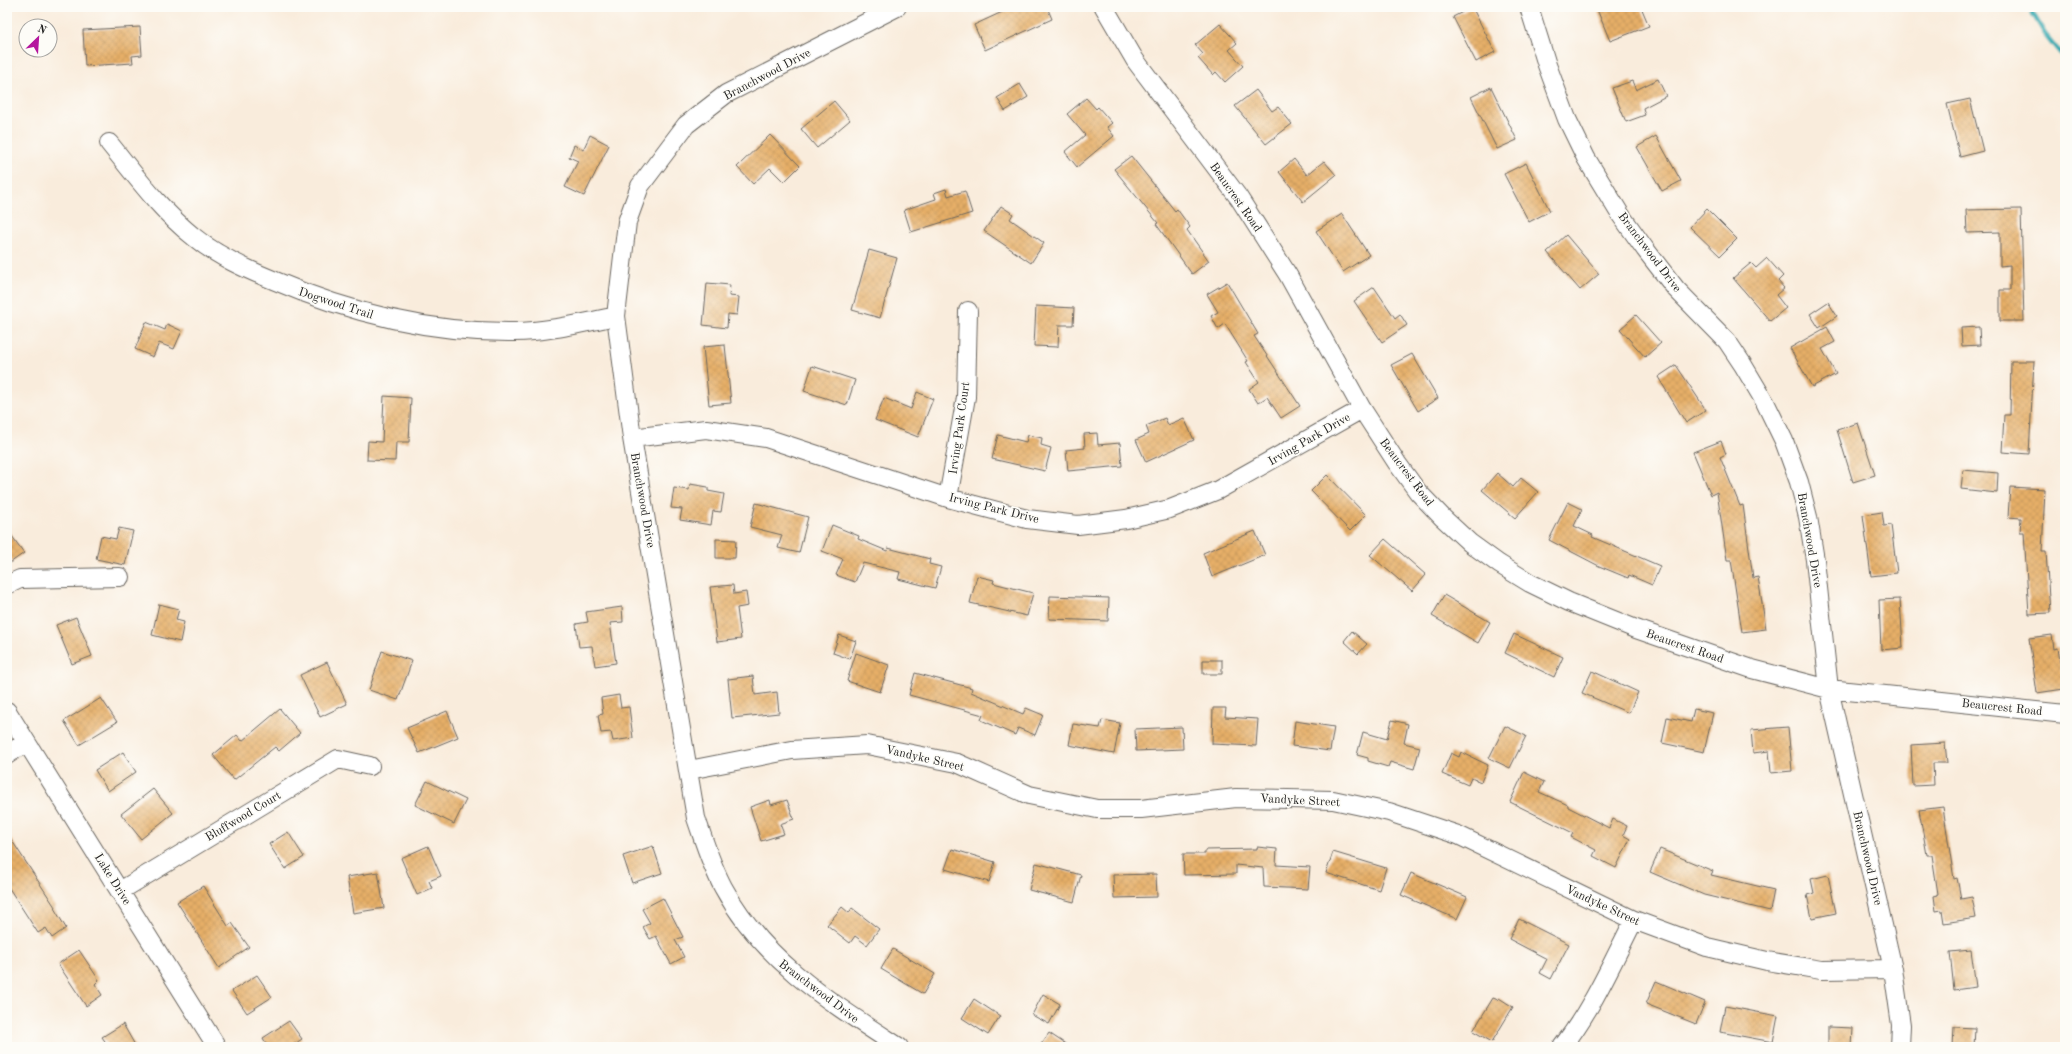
<svg xmlns="http://www.w3.org/2000/svg" width="2072" height="1054" viewBox="0 0 2072 1054" font-family="'Old Standard TT',serif">
<defs>
<pattern id="building-cross-hatch" width="8" height="8" patternUnits="userSpaceOnUse"><rect width="8" height="8" fill="#e6af68"/><path d="M0 0l8 8M0 8l8-8" fill="none" stroke="#c5965a"/></pattern>
</defs>
<rect width="100%" height="100%" fill="#fdfcf7"/>
<filter id="ink" filterUnits="userSpaceOnUse"><feTurbulence type="fractalNoise" baseFrequency=".025" numOctaves="2"/><feDisplacementMap in="SourceGraphic" scale="8" xChannelSelector="R" yChannelSelector="G"/><feConvolveMatrix kernelMatrix="1 2 1 2 8 2 1 2 1" color-interpolation-filters="sRGB"/></filter>
<filter id="wash" filterUnits="userSpaceOnUse"><feTurbulence type="fractalNoise" baseFrequency=".012" numOctaves="4" result="noise"/><feDisplacementMap in="SourceGraphic" scale="16" xChannelSelector="R" yChannelSelector="G"/><feGaussianBlur stdDeviation="0.9" result="paint"/><feColorMatrix in="noise" values="0 0 0 0 0 0 0 0 0 0 0 0 0 0 0 0 0 1.4 0 .05"/><feComposite in="paint" operator="in"/></filter>
<g filter="url(#wash)">
<rect width="100%" height="100%" fill="#f9ecdc"/>
<g fill="none" stroke-linecap="round" stroke-linejoin="round">
<path stroke="#39abb2" stroke-width="4.5" d="M2029,7L2045,34L2065,59"/>
</g>
<g id="blocks">
<path fill="url(#building-cross-hatch)" d="M1013,7H1047L1052,19L985,50L974,25Z
M1472,7L1495,52L1476,62L1453,17Z
M1596,7H1641L1649,26L1610,41Z
M1220,24L1237,43L1229,50L1243,66L1225,82L1216,72L1213,75L1198,58L1203,54L1195,45Z
M140,27L142,55L132,56L133,63L85,66L83,30Z
M1658,79L1666,96L1643,108L1645,115L1626,122L1612,88L1632,81L1636,90Z
M1020,84L1028,97L1005,111L997,98Z
M1491,87L1517,140L1497,149L1471,97Z
M1256,90L1272,111L1278,107L1292,124L1266,144L1235,106Z
M1086,98L1096,109L1098,107L1112,123L1107,127L1114,136L1077,167L1065,152L1085,135L1067,114Z
M1970,99L1983,151L1960,157L1947,104Z
M834,101L850,120L817,148L801,129Z
M590,135L609,145L584,196L565,187L578,161L569,157L574,145L583,150Z
M770,135L800,166L784,182L770,168L753,184L737,167Z
M1656,136L1681,181L1662,191L1637,147Z
M1131,156L1175,211L1177,209L1190,227L1187,230L1209,261L1192,274L1156,224L1158,223L1114,169Z
M1294,159L1307,175L1324,161L1336,175L1303,202L1279,172Z
M1526,163L1550,211L1529,222L1504,174Z
M946,189L948,196L965,191L972,213L911,232L904,210L936,199L934,193Z
M1001,206L1013,214L1010,219L1044,243L1031,263L984,231Z
M1707,209L1737,239L1720,256L1690,227Z
M2021,209L2024,321H2000V290H2010V265L2000,266V232L1967,233L1966,210Z
M1342,214L1369,255L1343,272L1316,231Z
M1566,235L1599,274L1580,290L1547,252Z
M869,250L897,258L880,318L852,310Z
M1767,258L1783,276L1778,281L1784,288L1776,295L1786,308L1770,321L1733,278L1751,263L1756,268Z
M1227,282L1258,334L1254,336L1300,406L1281,418L1267,397L1258,403L1249,389L1259,382L1246,362L1248,361L1225,324L1218,329L1211,316L1218,312L1207,294Z
M707,283L730,285L729,296L739,297L737,315L728,314L727,328L703,325Z
M1374,287L1395,318L1400,314L1407,325L1382,342L1354,301Z
M1828,302L1837,316L1819,328L1810,314Z
M1036,306L1074,308L1073,325H1059L1058,347L1034,346Z
M1636,315L1661,343L1645,357L1620,329Z
M146,322L165,330L167,324L182,331L174,349L159,343L153,357L135,349Z
M1827,327L1835,342L1822,349L1836,374L1812,387L1790,348Z
M1979,327L1980,345L1962,346L1961,328Z
M725,345L731,403L709,405L703,347Z
M1412,354L1438,398L1418,411L1391,365Z
M2011,361H2034L2029,454L2002,452L2004,415H2010Z
M1676,365L1706,410L1686,423L1658,377Z
M812,366L855,380L847,405L804,391Z
M917,392L933,399L918,437L875,420L884,398L911,409Z
M384,396L411,398L409,442H396L395,461L367,460L368,441L382,442Z
M1165,418L1168,425L1184,418L1194,440L1146,462L1136,440L1149,434L1146,426Z
M1858,423L1875,475L1853,482L1837,430Z
M1097,433L1098,445L1120,443L1122,466L1068,471L1066,450L1085,448L1084,434Z
M998,435L1026,442L1028,435L1042,438L1041,445L1051,448L1045,471L992,459Z
M1721,441L1726,454L1720,457L1740,506L1743,505L1753,578L1758,577L1766,629L1742,632L1731,560H1727L1717,492L1711,495L1693,452Z
M1963,470L1998,473L1997,493L1961,489Z
M1497,473L1513,487L1521,478L1538,492L1515,518L1482,490Z
M1327,475L1366,515L1350,531L1311,491Z
M690,484L708,487V491L724,494L721,512L713,511L711,525L680,520L682,509L671,508L674,488L689,490Z
M2010,487L2045,489L2042,552H2046L2050,613L2029,614L2024,532H2020L2021,518L2008,517Z
M1568,502L1582,509L1574,526L1593,535L1592,537L1660,566L1652,585L1629,575L1628,578L1599,566L1549,540Z
M756,503L808,517L799,553L778,548L782,535L750,527Z
M1882,512L1884,526L1891,525L1897,573L1871,576L1863,515Z
M832,525L859,536L858,539L887,551L888,548L930,559L929,564L941,567L935,588L898,579L900,572L863,563L855,582L836,575L843,559L822,551Z
M119,528L133,531L125,565L96,559L101,536L116,539Z
M7,529L24,553L7,565Z
M1255,531L1265,555L1212,577L1203,553Z
M716,539L736,540L735,558H716Z
M1385,539L1426,575L1412,591L1370,555Z
M977,576L994,580L993,583L1033,593L1027,616L970,603Z
M733,585L734,594L746,592L748,606L737,608L741,639L717,642L710,587Z
M1444,595L1490,622L1478,643L1432,616Z
M1050,596L1109,598L1108,621L1049,619Z
M1900,599L1903,648L1881,650L1879,600Z
M159,604L179,609L176,620L184,622L180,642L152,635Z
M622,607L623,622L610,623L616,663L595,666L592,646L579,647L576,624L588,622L586,612Z
M76,617L92,656L72,664L56,625Z
M1352,631L1367,644L1358,654L1344,641Z
M1514,634L1563,657L1554,677L1505,653Z
M839,635L856,641L850,659L833,653Z
M2052,635L2054,649L2058,648L2064,689L2037,693L2029,638Z
M382,651L412,661L398,700L369,690Z
M856,653L889,665L880,692L847,681Z
M1203,660H1222V674H1203Z
M327,662L347,704L320,717L300,675Z
M1592,671L1638,692L1629,713L1582,693Z
M915,673L972,688L971,692L1023,714L1026,708L1043,715L1035,735L1018,728L1015,735L981,720L983,715L909,695Z
M753,676L755,695L777,692L779,713L732,718L728,679Z
M619,695L621,708L629,707L633,738L613,741L611,732L601,733L598,715L603,714L601,698Z
M101,698L117,722L79,745L64,721Z
M1213,708H1226L1225,717L1258,719L1256,746L1212,744Z
M280,709L300,733L279,751L275,747L234,780L213,755L237,735L242,741Z
M1694,709L1713,713L1704,752L1662,743L1667,717L1691,722Z
M447,711L458,737L419,753L407,728Z
M1102,720L1120,723L1114,754L1069,745L1073,724L1100,728Z
M1392,720L1408,724L1404,743L1420,747L1414,769L1390,762L1388,767L1368,761V758L1357,755L1363,732L1387,739Z
M1295,721L1334,727L1330,751L1292,746Z
M1505,726L1526,736L1510,768L1489,758Z
M1182,727L1183,749L1136,751L1135,729Z
M1788,727L1792,771L1771,773L1769,751L1753,753L1751,730Z
M1945,743L1947,763H1933L1934,785L1913,786L1911,745Z
M123,752L136,772L108,791L95,770Z
M1461,752L1488,765L1481,782L1471,778L1468,785L1442,774L1451,753L1459,757Z
M1524,772L1544,782L1539,792L1568,805V807L1609,828L1613,819L1627,826L1623,835L1630,839L1616,868L1593,856L1596,850L1571,837L1573,833L1510,802Z
M427,781L466,800L454,824L415,805Z
M153,789L173,813L141,839L121,814Z
M770,800L771,805L787,800L794,819L780,824L784,834L761,841L750,807Z
M1943,807L1954,879L1957,878L1961,899L1972,897L1976,918L1944,923L1942,910L1936,911L1934,896L1938,895L1932,855H1927L1919,810Z
M288,832L304,857L285,869L269,844Z
M7,833L55,907L54,908L66,928L52,938L46,928L38,933L7,885Z
M428,846L441,876L429,881L432,888L417,895L401,858Z
M653,846L662,873L632,883L623,856Z
M1257,847L1277,849L1276,865L1310,867L1308,889L1264,887L1263,868L1236,865V874L1184,875L1183,854H1205V850L1257,849Z
M952,849L995,862L989,882L945,869Z
M1660,849L1713,871L1711,875L1774,890L1770,911L1704,895L1650,872Z
M1333,852L1386,868L1379,890L1326,873Z
M1036,863L1081,875L1074,902L1029,890Z
M378,872L384,908L353,913L347,877Z
M1411,873L1467,897L1457,919L1401,895Z
M1156,874L1157,897L1114,898L1113,875Z
M1828,875L1836,913L1812,918L1807,895L1814,893L1811,879Z
M203,886L228,926L232,923L249,947L219,968L177,902Z
M663,898L683,937L675,940L684,957L671,964L656,936L650,939L643,927L650,923L642,909Z
M842,907L849,913L852,908L879,929L867,945L855,936L850,943L827,925Z
M1519,919L1569,944L1551,979L1540,973L1547,959L1509,939Z
M893,949L935,974L923,994L881,969Z
M79,950L99,980L95,984L102,995L86,1006L58,964Z
M1971,950L1976,987L1954,990L1950,952Z
M257,975L272,997L247,1013L232,991Z
M1656,981L1705,1002L1696,1024L1646,1004Z
M1043,994L1060,1004L1049,1024L1032,1015Z
M1493,998L1498,1000L1499,998L1513,1007L1492,1042L1473,1031Z
M974,999L1000,1016L988,1035L962,1018Z
M1725,1006L1778,1016L1773,1042L1720,1032Z
M289,1021L302,1039L290,1047H268L263,1038Z
M123,1024L136,1047H109L102,1037Z
M1828,1027L1853,1028L1852,1047H1828Z
M1954,1027L1975,1028L1974,1047H1953Z
M1049,1033L1070,1047H1039Z"/>
</g>
</g>
<g filter="url(#ink)">
<use href="#blocks" fill-opacity="0" stroke="#69655f" stroke-width="1"/>
<g fill="none" stroke-linecap="round" stroke-linejoin="round">
<defs>
<path id="minor" d="M897,7L726,94L686,125L640,186L627,222L616,316L632,438L696,818C704,841 711,865 723,887C763,961 830,1002 899,1047
M1104,7L1135,60L1239,198L1288,275L1362,409L1397,463L1418,492L1443,518L1470,543L1499,564L1530,583L1569,602L1636,629L1752,669L1829,689L2065,714
M1529,7L1547,65L1567,119L1586,158L1620,214L1645,249L1676,289L1727,341L1743,365L1765,402L1784,441L1799,482L1808,517L1815,560L1829,689L1893,969L1901,1025L1900,1047
M109,143C135,175 161,211 194,237C217,256 246,269 273,280C350,313 430,333 514,332C548,332 582,323 616,316
M632,438L706,429L766,438L948,498L1027,519L1078,525L1126,519L1170,509L1218,490L1362,409
M948,498L966,397L968,311
M7,585L20,579L120,577
M7,711L217,1047
M7,755L26,742
M689,770L792,750L867,745L957,763L1029,795L1097,809H1141L1236,798L1333,800L1389,812L1458,835L1634,920L1707,947L1767,961L1821,970L1893,969
M120,891L338,759L370,766
M1562,1047C1592,1009 1612,963 1634,920"/>
</defs>
<use href="#minor" stroke="#69655f" stroke-width="20"/>
<use href="#minor" stroke="#fff" stroke-width="18"/>
</g>
</g>
<g text-anchor="middle" stroke-width="3.5" stroke-linejoin="round" paint-order="stroke">
<g font-size="12" fill="#1c1c1c" stroke="#fdfcf7">
<text transform="translate(767 74) rotate(-28)" y="4">Branchwood Drive</text>
<text transform="translate(1236 197) rotate(55)" y="4">Beaucrest Road</text>
<text transform="translate(1650 252) rotate(53)" y="4">Branchwood Drive</text>
<text transform="translate(336 303) rotate(18)" y="4">Dogwood Trail</text>
<text transform="translate(959 428) rotate(-82)" y="4">Irving Park Court</text>
<text transform="translate(1309 439) rotate(-30)" y="4">Irving Park Drive</text>
<text transform="translate(1407 472) rotate(53)" y="4">Beaucrest Road</text>
<text transform="translate(643 500) rotate(80)" y="4">Branchwood Drive</text>
<text transform="translate(994 508) rotate(14)" y="4">Irving Park Drive</text>
<text transform="translate(1810 540) rotate(80)" y="4">Branchwood Drive</text>
<text transform="translate(1685 646) rotate(19)" y="4">Beaucrest Road</text>
<text transform="translate(2002 707) rotate(6)" y="4">Beaucrest Road</text>
<text transform="translate(925 758) rotate(13)" y="4">Vandyke Street</text>
<text transform="translate(1300 800) rotate(3)" y="4">Vandyke Street</text>
<text transform="translate(243 816) rotate(-31)" y="4">Bluffwood Court</text>
<text transform="translate(1868 858) rotate(77)" y="4">Branchwood Drive</text>
<text transform="translate(113 879) rotate(58)" y="4">Lake Drive</text>
<text transform="translate(1603 905) rotate(25)" y="4">Vandyke Street</text>
<text transform="translate(819 991) rotate(37)" y="4">Branchwood Drive</text>
</g>
</g>
<rect width="2072" height="1054" fill="none" stroke="#fdfcf7" stroke-width="24"/>
<g transform="translate(38 38) rotate(25)"><circle r="19" fill="#fdfcf7" stroke="#a3a29f"/>
<path d="M0-3L7 15L0 10L-7 15Z" fill="#b5179e"/>
<text y="-6" font-size="11" font-weight="bold" text-anchor="middle" fill="#1c1c1c">N</text>
</g>
</svg>
